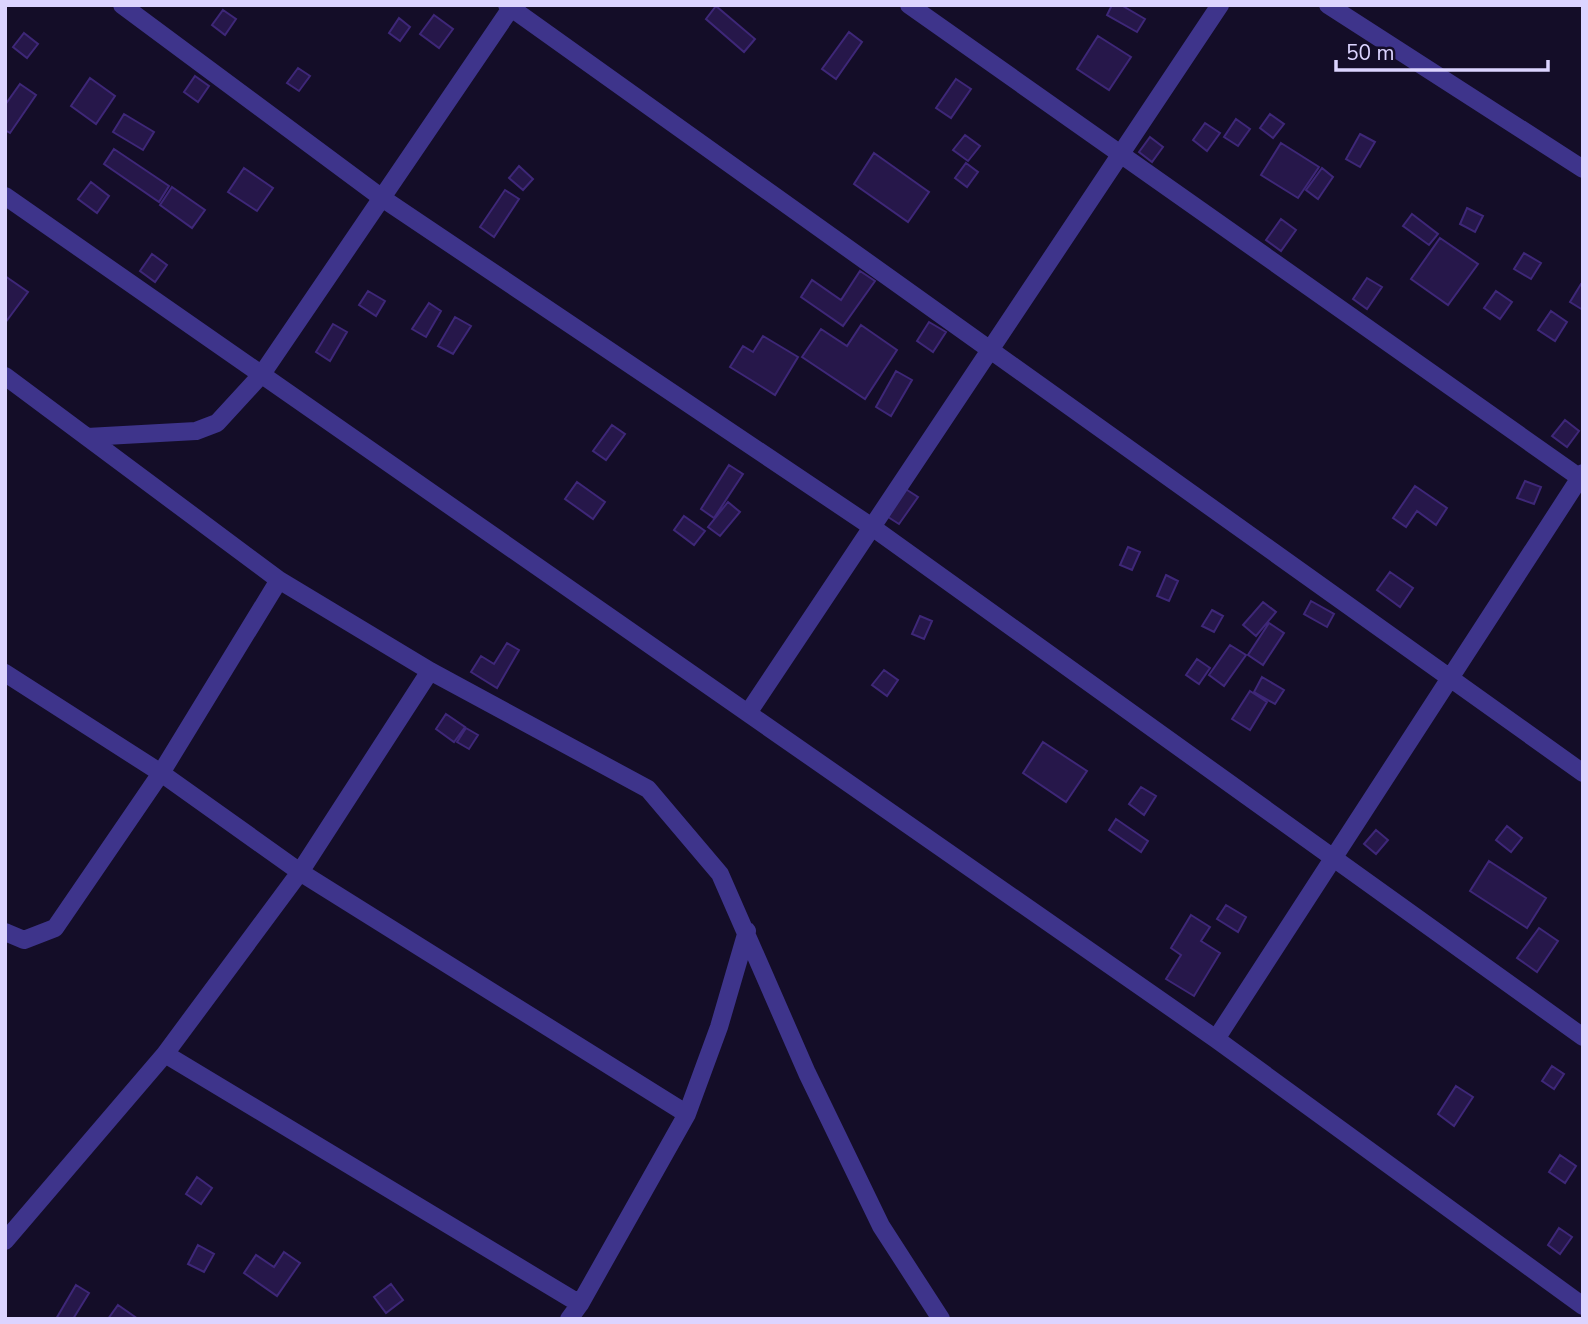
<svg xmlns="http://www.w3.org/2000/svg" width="1588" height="1324" viewBox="0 0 1588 1324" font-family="'Nunito Sans',sans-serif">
<rect width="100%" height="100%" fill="#140d28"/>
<path fill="#26174a" stroke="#3e2778" stroke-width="2" d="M1112,5H1121L1145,19L1137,32L1107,15Z
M716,6L755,39L744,52L706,19Z
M223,10L236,19L225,35L212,25Z
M434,15L453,29L439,48L420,34Z
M399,18L410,27L400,41L389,33Z
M849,32L862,42L836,79L822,69Z
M24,33L38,44L27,58L13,47Z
M1098,36L1131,57L1109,90L1077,69Z
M298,68L310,76L299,91L287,83Z
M195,76L209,86L198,102L184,92Z
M90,78L115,96L96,124L71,106Z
M956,79L971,89L951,118L936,108Z
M20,84L36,95L10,133L5,130V105Z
M124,114L154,132L143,150L113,132Z
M1270,114L1284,124L1273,138L1260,128Z
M1236,119L1250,129L1238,146L1224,137Z
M1205,123L1220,133L1207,151L1193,140Z
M1360,134L1375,142L1360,167L1346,159Z
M965,135L980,146L968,161L953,150Z
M1150,137L1163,147L1152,162L1139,152Z
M1281,143L1319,167L1298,198L1261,175Z
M114,149L169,186L159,202L104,164Z
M874,153L929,192L908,222L854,184Z
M966,163L978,172L967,187L955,178Z
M519,166L533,179L523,190L509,178Z
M244,168L273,188L257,211L228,192Z
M1322,168L1333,177L1318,199L1306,190Z
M91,182L109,196L97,213L78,199Z
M172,187L205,210L192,228L160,205Z
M505,190L519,199L494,237L480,227Z
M1467,208L1483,216L1475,232L1460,224Z
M1412,214L1438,234L1429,245L1403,226Z
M1281,219L1296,230L1281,251L1266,240Z
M1440,238L1478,264L1448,305L1411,279Z
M1524,253L1541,263L1531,279L1514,269Z
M152,254L167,265L155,282L140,271Z
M860,271L875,281L843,326L801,297L812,280L841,300Z
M5,276L28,292L5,323Z
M1367,278L1382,287L1367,309L1353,299Z
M1581,284L1583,285V310L1570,302Z
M368,291L385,301L376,316L359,305Z
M1496,291L1512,302L1500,319L1484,308Z
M429,303L441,311L426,337L412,329Z
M1551,311L1567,322L1555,341L1538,330Z
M455,317L471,326L453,354L438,346Z
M929,322L946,332L933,352L917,341Z
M333,324L347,332L330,361L316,352Z
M861,325L897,350L865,399L802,357L821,329L847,346Z
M763,336L798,357L775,395L730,367L743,346L753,352Z
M896,371L912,380L891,416L876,407Z
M1565,420L1579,431L1567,447L1552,436Z
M612,425L625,434L606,460L593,451Z
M729,465L743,474L714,518L701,509Z
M1525,481L1541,487L1534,504L1517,498Z
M577,482L605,502L593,519L565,499Z
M1415,486L1447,508L1436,525L1417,511L1406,527L1393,518Z
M904,488L918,497L899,524L885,515Z
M728,502L740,512L720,536L708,527Z
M684,516L705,531L694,545L674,530Z
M1128,547L1140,552L1132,570L1120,565Z
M1390,572L1413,588L1400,607L1377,590Z
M1166,575L1178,581L1169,601L1157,596Z
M1311,601L1334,614L1327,627L1304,614Z
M1263,602L1276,612L1256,636L1243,625Z
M1212,610L1223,616L1214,632L1202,626Z
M920,616L932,621L924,639L912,634Z
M1269,623L1284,633L1263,665L1248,655Z
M507,643L519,650L497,688L471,672L481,656L494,664Z
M1230,645L1246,655L1224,686L1209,675Z
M1197,659L1210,668L1199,684L1186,675Z
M884,670L898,680L887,696L872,685Z
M1262,677L1284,690L1275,704L1254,692Z
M1250,691L1267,702L1250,730L1232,719Z
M446,714L465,727L454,742L436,729Z
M466,728L478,735L469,749L457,742Z
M1043,742L1087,771L1066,802L1023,773Z
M1141,787L1156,796L1144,815L1129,804Z
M1116,819L1148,841L1141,852L1109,830Z
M1507,826L1522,838L1511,852L1496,840Z
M1376,830L1388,840L1376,854L1364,844Z
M1489,861L1546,898L1527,928L1470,891Z
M1226,905L1246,917L1238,932L1217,919Z
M1191,915L1210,927L1201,941L1220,953L1194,996L1166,979L1181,955L1171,948Z
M1539,928L1558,941L1537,972L1517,958Z
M1552,1066L1564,1074L1554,1089L1542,1081Z
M1456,1086L1473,1097L1454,1126L1438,1114Z
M1560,1155L1576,1166L1565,1183L1549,1172Z
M197,1177L212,1188L201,1204L186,1194Z
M1559,1228L1572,1237L1560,1254L1548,1245Z
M198,1245L214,1254L204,1272L188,1264Z
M284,1252L300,1263L277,1296L244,1273L256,1255L274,1267Z
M391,1284L403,1300L386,1313L374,1297Z
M76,1285L89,1293L73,1319H56Z
M118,1305L138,1319H108Z"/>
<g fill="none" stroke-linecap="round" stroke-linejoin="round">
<path stroke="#3e348b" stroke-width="18" d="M122,5L382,198L872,527L1583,1037
M507,5L1583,773
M909,5L1583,480
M1328,5L1583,169
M5,196L1216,1039L1583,1306
M5,376L279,580L430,671L648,789L720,874L807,1073L881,1226L941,1319
M87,437L196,431L217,423L262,374L513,5
M430,671L300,872L165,1054L580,1304
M5,673L161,773L300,872L687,1114
M748,713L1220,5
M5,932L24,940L55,928L161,773L279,580
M1216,1039L1583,473
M5,1241L165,1054
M569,1319L580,1304L687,1114L719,1027L747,931"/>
</g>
<rect width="1588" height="1324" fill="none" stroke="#dcd4ff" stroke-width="14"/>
<path d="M1336 60v10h212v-10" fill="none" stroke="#dcd4ff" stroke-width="3.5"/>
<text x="1346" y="60" font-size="21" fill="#dcd4ff" stroke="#140d28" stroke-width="5" paint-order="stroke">50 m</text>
</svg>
